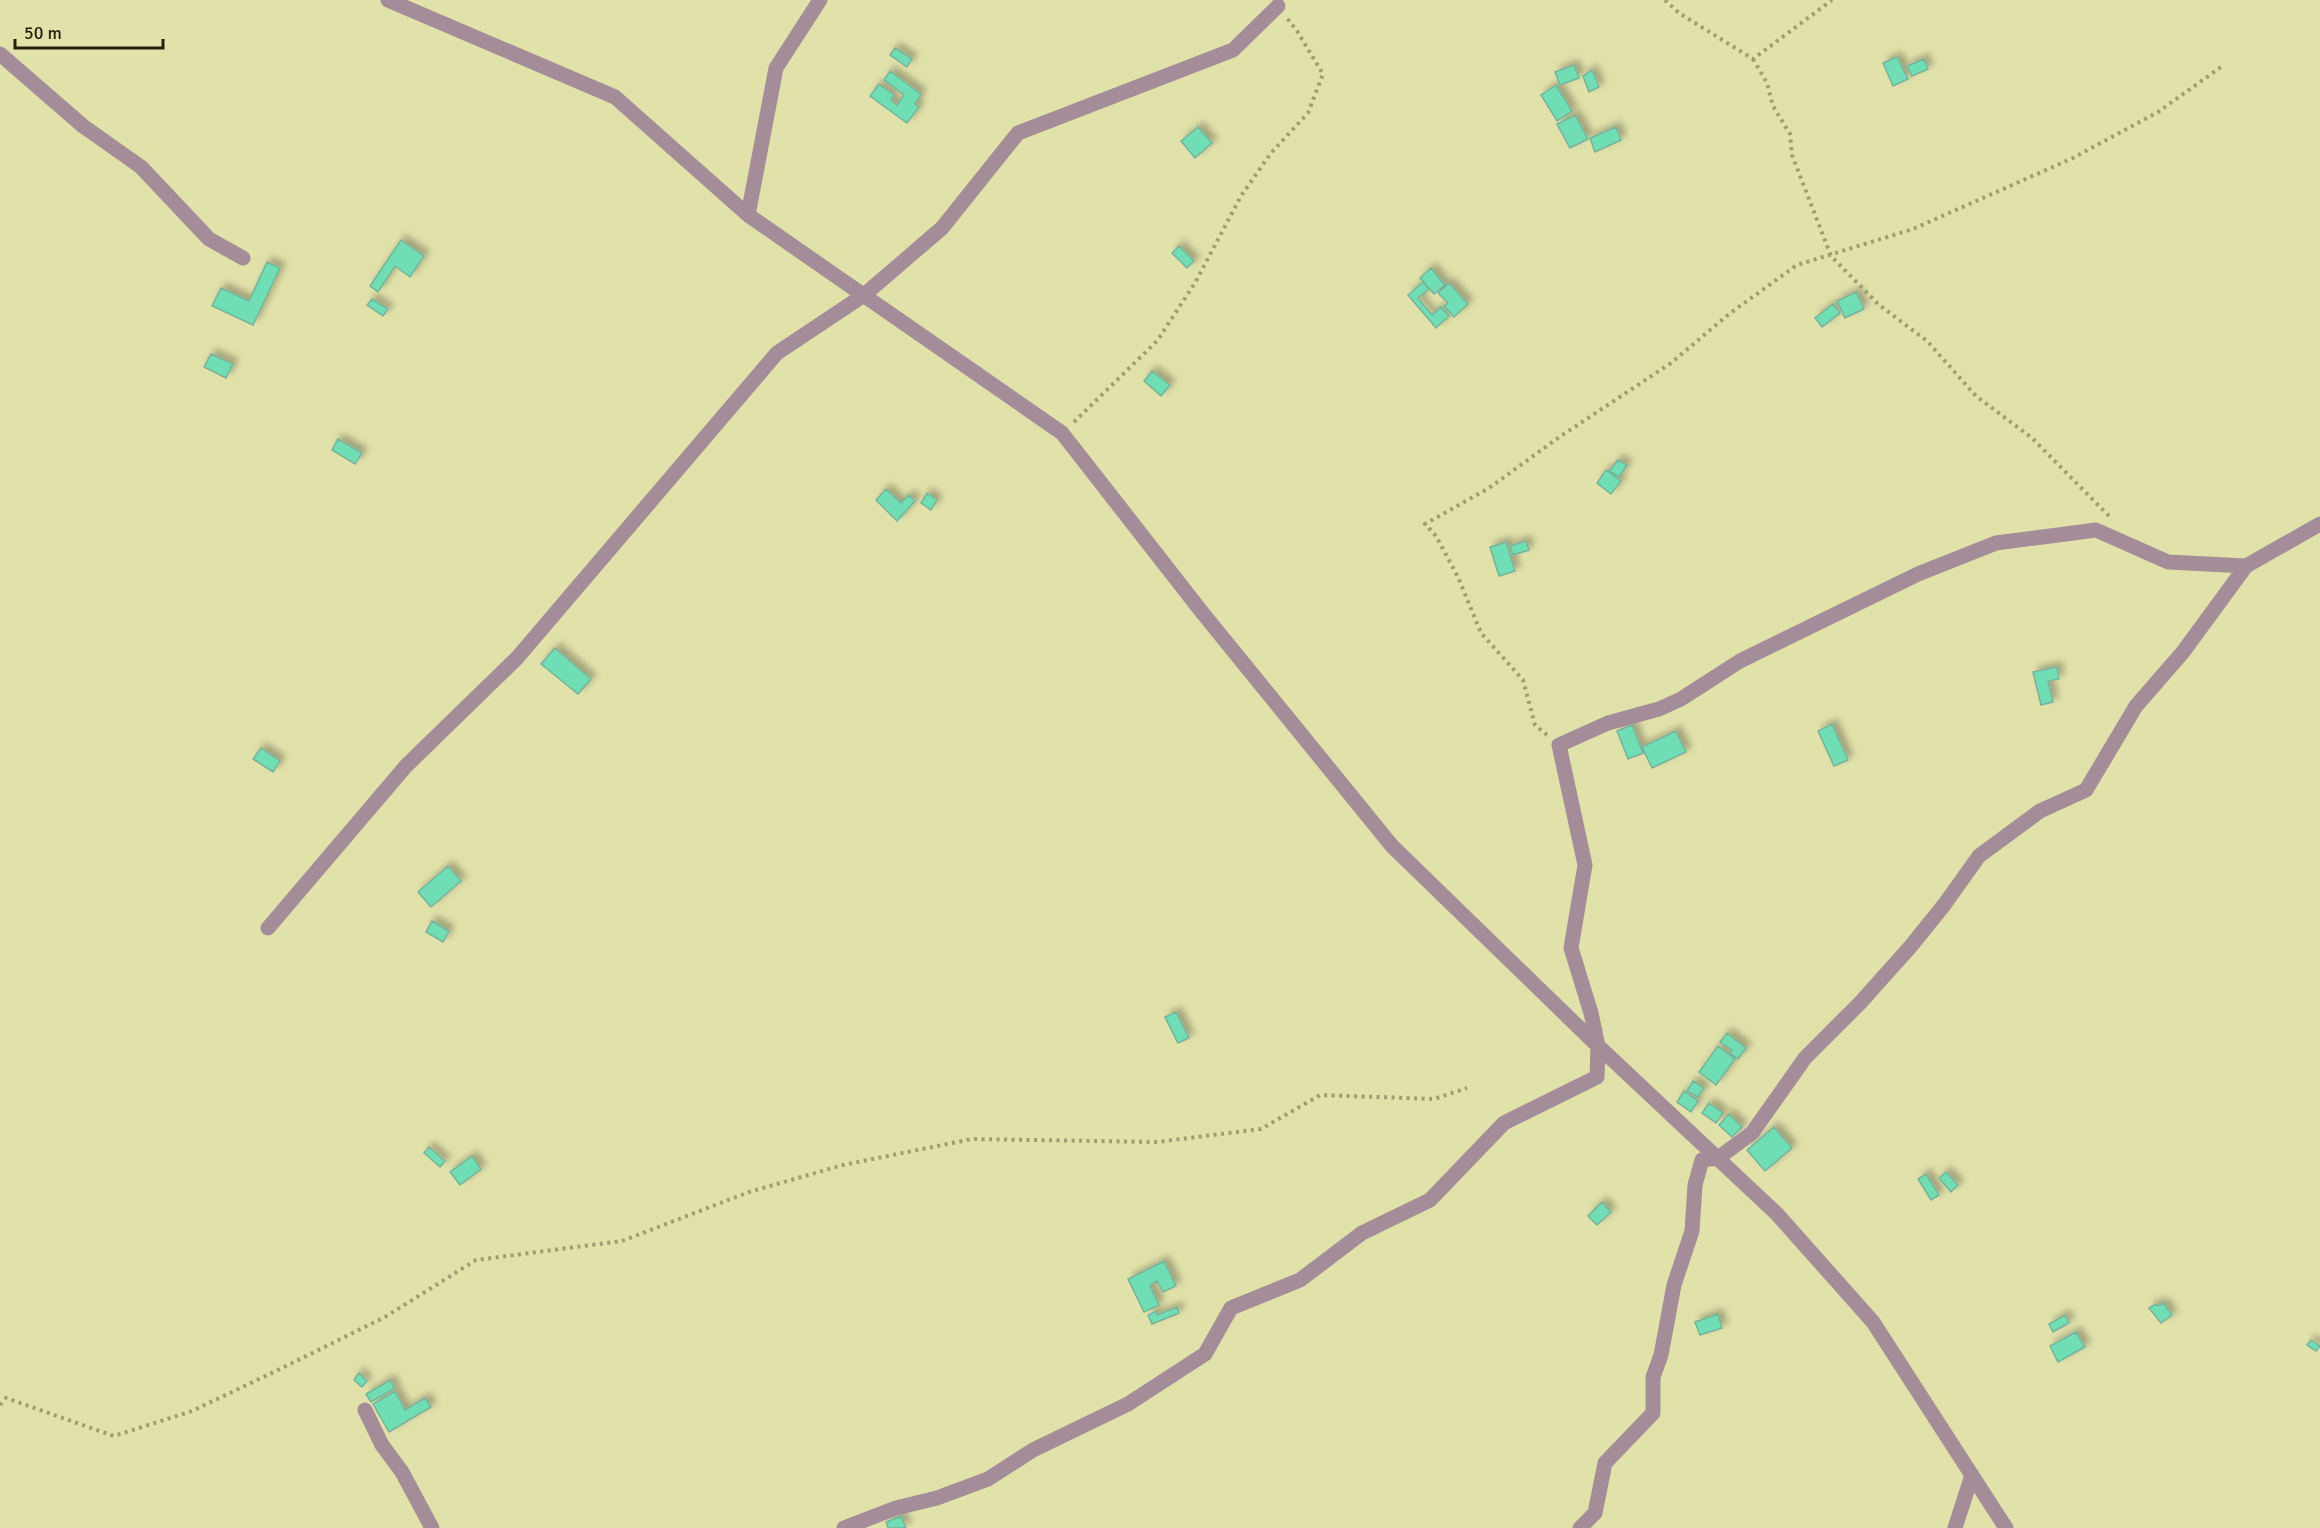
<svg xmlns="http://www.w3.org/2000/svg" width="2320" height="1528" viewBox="0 0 2320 1528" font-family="Signika,sans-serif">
<defs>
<filter id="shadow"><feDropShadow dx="5" dy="-5" stdDeviation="3" flood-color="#0004"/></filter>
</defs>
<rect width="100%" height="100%" fill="#e1e1aa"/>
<path fill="#70deb5" stroke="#76b29a" stroke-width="1.5" filter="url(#shadow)" d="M895,48L912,59L907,67L890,55Z
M1897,57L1908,79L1893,86L1883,63Z
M1924,59L1928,69L1912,76L1907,66Z
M1574,65L1579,78L1560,85L1555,72Z
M1592,70L1599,87L1589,92L1583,76Z
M890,71L921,94L915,104L919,107L907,123L870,96L879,84L894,95L891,100L897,105L904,95L884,80Z
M1556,85L1572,111L1557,121L1541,95Z
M1575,115L1588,139L1570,148L1557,124Z
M1198,127L1212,143L1195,158L1181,141Z
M1616,127L1621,140L1595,152L1590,138Z
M401,240L424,256L410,277L395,266L378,292L370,286Z
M1179,246L1194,261L1187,268L1172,253Z
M267,262L280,268L253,325L212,306L221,288L249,301Z
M1431,268L1445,285L1434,294L1420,278Z
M1423,282L1429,289L1418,298L1432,315L1441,307L1449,316L1436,328L1408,295Z
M1449,283L1468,304L1454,317L1444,306L1448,303L1438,293Z
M1856,292L1864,309L1845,318L1837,301Z
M372,299L388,309L383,316L367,305Z
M1833,304L1840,313L1822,327L1815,318Z
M211,354L233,364L226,378L204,367Z
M1152,371L1170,385L1161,396L1144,381Z
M338,439L362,453L355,464L332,450Z
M1618,460L1627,465L1619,477L1609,471Z
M1606,470L1621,481L1611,494L1597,483Z
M886,489L901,503L909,495L915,501L897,521L876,500Z
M927,493L937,500L931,510L921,503Z
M1526,541L1529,550L1513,555L1510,546Z
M1506,542L1515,571L1499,576L1490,547Z
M555,648L591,679L578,694L541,664Z
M2057,667L2059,679L2048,681L2053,702L2041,705L2033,672Z
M1832,724L1848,760L1834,766L1818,731Z
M1632,725L1643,753L1628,759L1617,731Z
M1676,731L1686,752L1652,768L1642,747Z
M261,748L280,761L273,772L253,759Z
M448,866L461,881L431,907L418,892Z
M432,921L449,931L443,942L426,932Z
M1176,1012L1189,1038L1178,1043L1165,1017Z
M1727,1033L1746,1048L1738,1059L1730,1053L1732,1050L1720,1042Z
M1718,1046L1735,1059L1716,1085L1699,1072Z
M1693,1081L1704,1088L1698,1097L1687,1091Z
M1684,1091L1698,1101L1691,1112L1677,1102Z
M1709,1103L1723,1113L1716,1123L1702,1113Z
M1729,1114L1742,1127L1732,1137L1719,1125Z
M1774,1127L1792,1148L1765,1171L1747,1150Z
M429,1147L445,1161L440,1167L424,1153Z
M472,1156L481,1169L460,1185L450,1172Z
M1946,1172L1958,1185L1951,1192L1939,1178Z
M1926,1174L1939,1195L1931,1200L1918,1179Z
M1602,1202L1611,1212L1597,1225L1588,1216Z
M1164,1261L1176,1286L1163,1292L1157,1281L1150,1285L1159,1305L1144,1312L1128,1279Z
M2163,1303L2172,1315L2161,1323L2149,1308L2156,1304L2158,1306Z
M1177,1307L1179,1313L1152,1324L1148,1315L1156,1311L1157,1315Z
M1718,1314L1722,1328L1700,1335L1695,1322Z
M2065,1315L2069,1323L2053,1332L2049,1324Z
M2076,1332L2085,1347L2058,1362L2050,1346Z
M2311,1340L2320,1346L2316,1351L2307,1345Z
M359,1373L367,1381L362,1387L354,1380Z
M390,1380L395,1388L371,1402L366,1394Z
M395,1391L405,1410L425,1398L431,1407L389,1432L373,1404Z
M901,1516L906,1528H888L886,1522Z"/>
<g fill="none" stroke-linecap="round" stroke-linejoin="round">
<path stroke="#9d9d71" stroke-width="4" stroke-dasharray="3 4.5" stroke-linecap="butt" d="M1665,0L1679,13L1753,59L1832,0
M1753,59L1767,83L1773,106L1790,134L1792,155L1831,256L1879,305L1927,341L1976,396L2032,438L2109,516
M1074,422L1157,341L1195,283L1241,196L1271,153L1308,113L1323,74L1297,31L1287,18
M1547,735L1535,725L1523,680L1481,633L1458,577L1436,536L1425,524L1489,488L1558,438L1671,363L1729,314L1797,265L1913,229L2073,158L2158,112L2221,67
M0,1405L6,1398L114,1436L192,1411L276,1371L385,1317L476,1260L622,1241L749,1192L843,1165L972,1139L1157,1142L1261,1129L1320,1095L1434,1099L1467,1088"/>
<path stroke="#a48d98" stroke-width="15" d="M388,0L615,97L748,215L1062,433L1201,611L1392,846L1598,1046L1777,1214L1873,1322L2006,1528
M0,54L83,126L141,167L209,239L243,258
M748,215L776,68L820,0
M268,928L406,766L517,658L777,353L864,295L942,228L1018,133L1233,50L1278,6
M365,1410L382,1445L402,1472L432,1528
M844,1528L896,1508L937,1498L988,1479L1033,1450L1128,1404L1205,1354L1231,1308L1300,1280L1362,1233L1430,1200L1504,1123L1597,1077L1598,1046L1591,1013L1571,948L1585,865L1559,745L1608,723L1659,709L1681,699L1740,661L1918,574L1996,543L2096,530L2168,562L2246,566
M1580,1528L1595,1513L1605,1463L1653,1413V1377L1661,1355L1674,1285L1692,1231L1695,1185L1702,1160L1718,1158L1752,1133L1805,1058L1860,1003L1911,946L1944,905L1979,856L2040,811L2086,790L2136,706L2183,652L2246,566L2320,524
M1955,1528L1972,1475"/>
</g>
<path d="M15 39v9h148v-9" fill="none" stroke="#22220c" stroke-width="3"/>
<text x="24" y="39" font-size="18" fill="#22220c" stroke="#e1e1aa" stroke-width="4.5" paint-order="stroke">50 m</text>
</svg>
